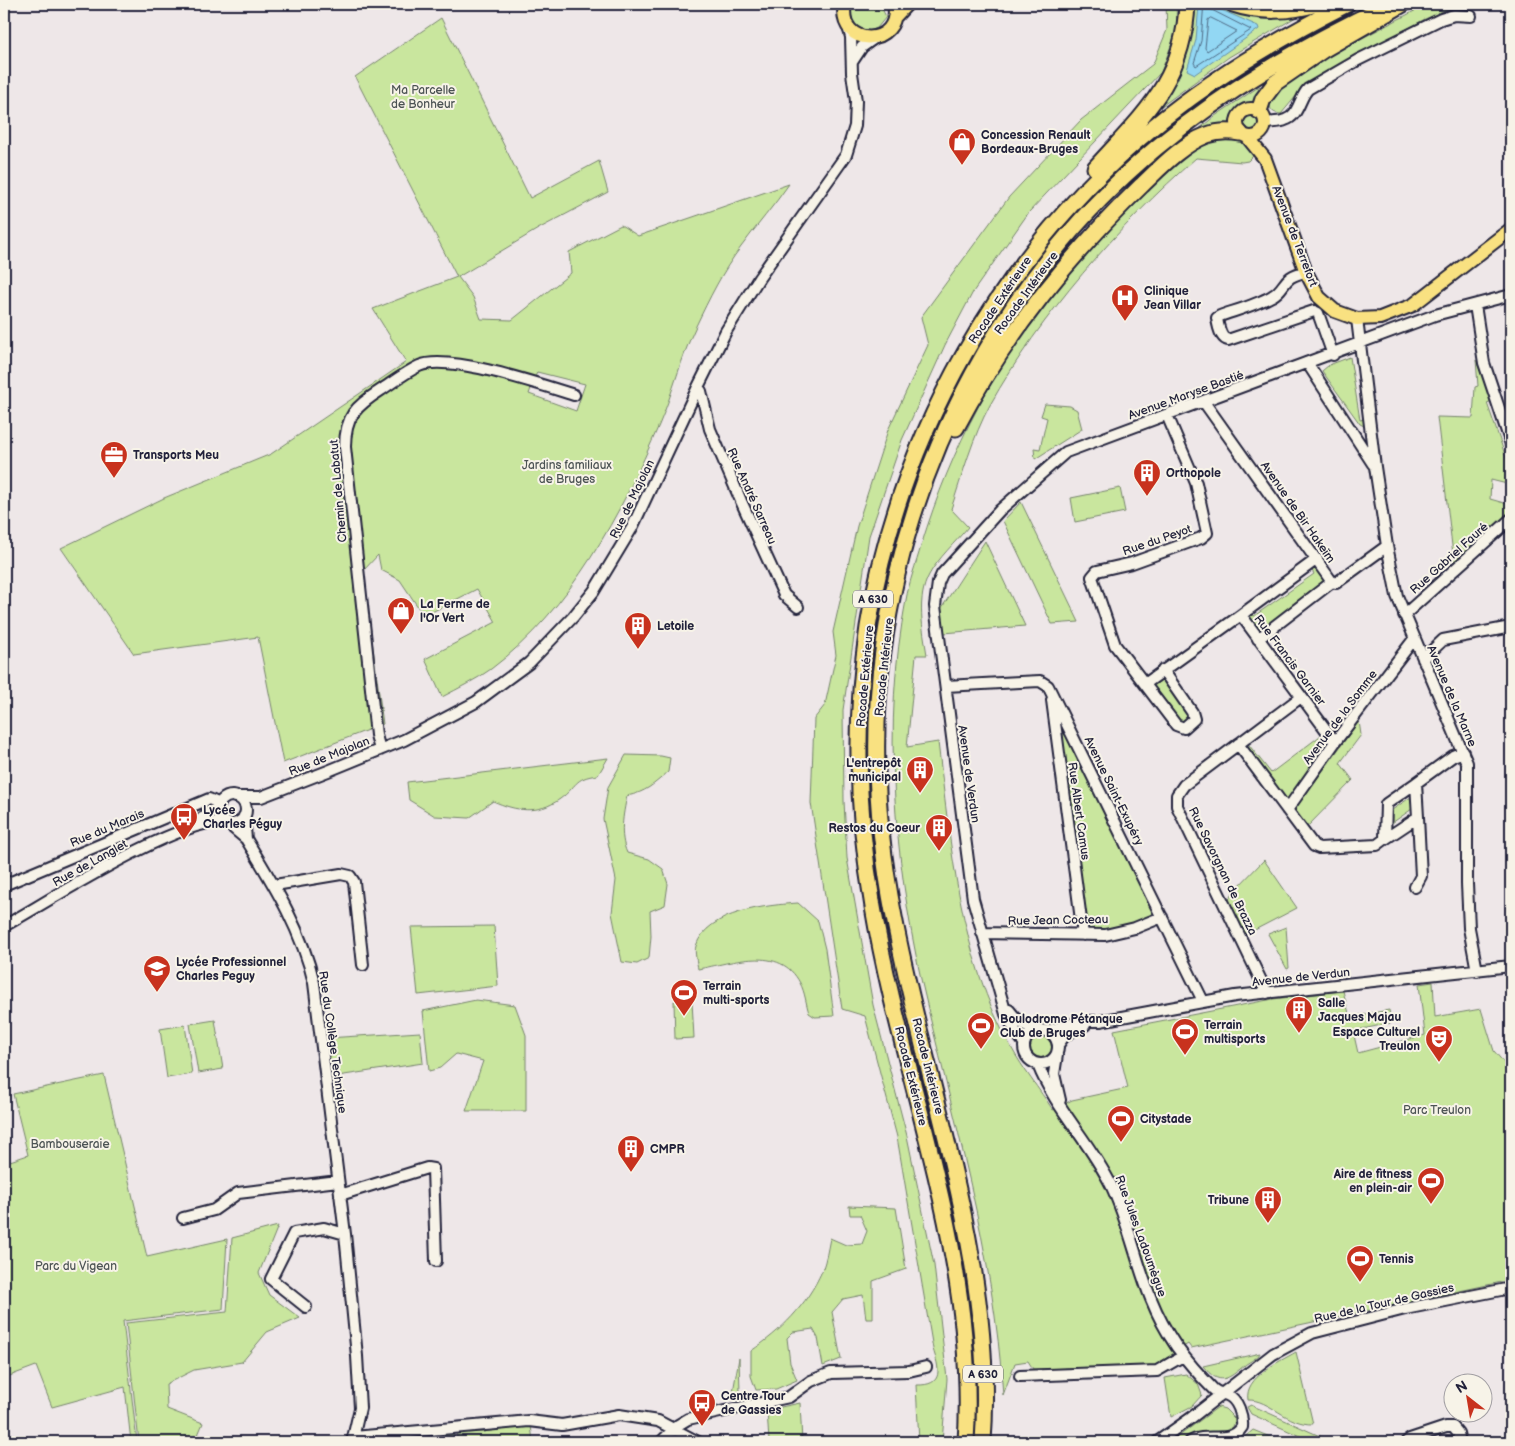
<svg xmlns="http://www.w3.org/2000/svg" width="1515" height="1446" viewBox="0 0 1515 1446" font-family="'Balsamiq Sans',sans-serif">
<rect width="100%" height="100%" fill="#eee7e8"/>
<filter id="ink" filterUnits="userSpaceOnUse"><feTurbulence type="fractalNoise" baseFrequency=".02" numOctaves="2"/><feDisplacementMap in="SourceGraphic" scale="10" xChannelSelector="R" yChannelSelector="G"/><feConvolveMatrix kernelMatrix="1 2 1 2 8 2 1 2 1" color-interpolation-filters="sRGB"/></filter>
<g filter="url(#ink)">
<path fill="#c9e69e" stroke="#76846c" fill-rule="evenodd" d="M852,4H880L886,17L877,28L870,31C856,30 845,18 852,4Z
M1166,4H1176L1177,30L1161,72L1029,212L973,292L945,345L902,440L869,536L843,710L844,801L847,858L873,1005L907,1136L934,1265L947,1379L942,1442H919L916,1385C945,1386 939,1368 933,1349L897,1137L865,1016L842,1009L811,803L814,719L825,705L836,655L833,632L857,526L888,430L928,345L921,317L1009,197L1081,120L1153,64L1167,30Z
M1191,4H1220L1233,10L1306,11L1229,57L1152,113Z
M1428,4H1459L1425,19L1308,82L1281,114C1269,113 1269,106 1270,95L1304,68Z
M441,18L530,198L599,161L608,192L538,229L458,277L473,297L481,319L512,320L571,273L569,252L621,225L638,236L789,184C774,206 757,225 741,247C723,270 709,299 696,326C681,357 673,393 659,425C621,514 571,609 491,669C476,680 459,688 442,697L425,659L496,622L477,589L424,616L400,580L381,570L378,555L363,571L383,724L283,763L258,637L134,654L61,548L164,498L271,454L406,362L373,309L457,277L355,77ZM537,372L585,384L576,411L529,394Z
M1260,86L1265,91L1259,104C1241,104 1232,108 1229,126L1183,142L1215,116Z
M1242 124a8 8 0 1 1 16 0a8 8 0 1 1-16 0Z
M1223,138L1242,139L1254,147V155L1248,161L1242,162L1196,158C1120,224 1039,317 990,405C973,436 962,476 951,509L968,527C956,542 938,558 929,575C916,599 923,629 927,655H916L907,747L938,742C950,842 960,958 1011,1047C1023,1069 1039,1089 1053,1110L1072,1100L1128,1088L1114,1030L1273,999L1343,991L1350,1017L1389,1010L1391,1023L1353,1031L1358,1053L1425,1035L1419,984L1433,982L1435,1017L1481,1009L1494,1051L1511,1071V1280L1191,1348L1188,1344L1154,1366L1033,1369L1028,1361L1015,1363L1003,1395C994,1251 953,1118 921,979C894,856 882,724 906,600C909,582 916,564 921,546C951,448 998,358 1064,279C1096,241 1129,206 1164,173C1176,162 1188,149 1203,143C1209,140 1216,139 1223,138Z
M1350,357L1360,420L1365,419L1366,427L1360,424L1322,371L1329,365Z
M1476,360L1492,401L1487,403L1511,472V485L1491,480L1490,499L1511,505V512L1454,563L1437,417L1473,418L1475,387L1478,386Z
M1045,404L1070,406L1077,410L1082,429L1035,459L1034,448L1040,449L1047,418L1041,416Z
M1120,488L1125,512L1075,522L1071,498Z
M1021,502L1079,622L1052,624L1003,521Z
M985,541L1025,626L944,633L941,609Z
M1315,566L1323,574V584L1261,630L1251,624L1247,615L1250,612L1254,616L1314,574L1311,569Z
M1158,677L1163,678L1189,715L1186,721L1181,723L1151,686Z
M1359,721L1361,735L1340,763L1353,780L1306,828L1295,809Z
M1062,728L1155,913L1154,916C1132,925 1112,931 1089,931L1087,929L1060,729Z
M1324,733L1330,744L1287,802L1284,801L1244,748L1249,745L1271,773Z
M626,755L661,756L670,758L668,772C653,785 646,792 627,796C623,815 619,835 627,853L649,859L663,869L668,884L665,905L650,911L651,936L649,958L637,964L622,962L612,913L616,880L603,819L608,787Z
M608,758L598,775C573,778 578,786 560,799C538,815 516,811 493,801L469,818L435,816L409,800L407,782Z
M1411,797L1412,809L1389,825V812Z
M1264,860L1297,908L1245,935L1228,901L1234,891Z
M798,903L818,921L825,949L834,1016L815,1017L809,1013C806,1004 805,992 800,983C780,944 732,963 698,969C697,962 694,952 696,946C707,911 768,905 798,903Z
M494,926L498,986L418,995L411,927Z
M1286,927L1289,968L1287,969L1268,934Z
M476,1000L515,1005L526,1035V1111H466L483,1061L456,1054L440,1068L429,1071L423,1011Z
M674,1001H692L694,1038L675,1039Z
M215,1020L223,1069L198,1073L190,1024Z
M185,1025L192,1074L167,1078L160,1029Z
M420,1032L423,1063L331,1077L327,1038Z
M1028 1048a13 13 0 1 1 26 0a13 13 0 1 1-26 0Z
M104,1075L147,1257L227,1239L223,1309L123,1321L137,1442H131L125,1387L52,1407L36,1366L4,1378V1163L28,1155L13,1094Z
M849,1206L896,1208L906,1269L873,1281V1319H866L863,1295L843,1299L832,1312L841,1359L823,1366L818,1338L813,1329L793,1332L787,1338L790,1363L797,1380L776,1389L756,1390L751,1376V1351C781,1331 807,1305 822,1271C826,1261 828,1248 830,1238L846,1245L862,1244L867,1231L860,1215H850Z
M278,1226L259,1273L269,1295L300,1318L267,1332L242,1362L194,1370L166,1384L167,1409L203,1423L195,1442H139L126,1323L227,1312L232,1238Z
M1296,1352L1313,1424C1287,1425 1269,1399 1248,1400C1244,1377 1279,1362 1296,1352Z
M1260,1353C1258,1358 1250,1361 1245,1365C1228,1379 1220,1387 1203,1366Z
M739,1358L740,1392L736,1396L733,1392Z
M1186,1374L1198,1384L1202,1395L1192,1406L1171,1417L1165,1378Z
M800,1403L802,1442H769L767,1410Z
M1251,1405L1333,1442H1313L1251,1414L1247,1407Z
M1218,1407L1225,1409L1235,1419C1234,1444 1198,1422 1183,1442H1171Z
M531,1425L533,1442H458L456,1432H482Z
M1253,1430L1275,1439L1274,1442H1239Z
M453,1433L455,1442H377V1441Z"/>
<path fill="#92d7f3" stroke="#658fa9" d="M1199,4H1208L1258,26L1259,29L1195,74L1187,70L1196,40Z"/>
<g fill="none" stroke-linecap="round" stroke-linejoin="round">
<path stroke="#4f6a85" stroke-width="1" d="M1204,6L1251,30L1196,66L1194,63L1201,41Z
M1211,18L1237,31L1207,51L1205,48L1208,20Z"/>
<defs>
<path id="minor" d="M852,62L862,47L876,37
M1265,124C1272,121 1279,123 1285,120C1299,116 1299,98 1308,89L1358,60L1441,19L1454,15L1471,16
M1306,272C1281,276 1287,288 1272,296C1256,305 1237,310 1220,316L1217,318C1218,326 1221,339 1228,340L1314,311L1318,313L1333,355
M1475,305L1484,363L1511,444
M1357,319L1375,467L1387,546L1397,596L1467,763V884L1469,928L1477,971
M1308,364L1373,464
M697,389L701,391L710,429L741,501L784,595L798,607
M1204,402L1332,582L1336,583L1387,546
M1241,615L1317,559
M1404,615L1511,519
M1258,639L1332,582
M1423,659L1443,640L1511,627
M1163,670L1192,712L1194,719L1184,728L1176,725L1115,645L1092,577L1097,571L1132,563L1201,538L1207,533L1196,483L1167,415
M1145,684L1241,615L1335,742
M946,686L1040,681L1048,686L1203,1001
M1052,700L1083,935
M1238,744L1314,846L1319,848L1377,845L1385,839
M380,750L376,735L345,447C345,416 356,406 381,390C393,382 406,372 419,366C448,353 542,385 574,395
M1416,783L1418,817L1385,839L1386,804Z
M1416,783L1453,756L1463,752
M218 810a14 14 0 1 1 28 0a14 14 0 1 1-28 0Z
M235,797H261L328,771L404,740L476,702L529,663L573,617L594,591L632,528L697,389L726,331L759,278L846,155L855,126L856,101L852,73L851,37L848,27
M1287,810L1335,742L1414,639
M227,823L246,839L244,816
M246,839C274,885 302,930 314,983L345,1234L357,1356L360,1408L352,1442
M4,885L209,799L220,804L191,827
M275,885L341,874L350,876L354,882L363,965
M1415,887L1421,876L1418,817
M4,926C49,901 178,818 224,822
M982,933L1105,935L1135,928L1162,917
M1267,993L1177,806V795L1184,785L1301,697
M1009,1010C1018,1022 1024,1026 1039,1030
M1024 1047a17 17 0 1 1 34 0a17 17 0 1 1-34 0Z
M1046,1031L1082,1021H1100L1235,996L1511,966
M1024,1043L1017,1034L1006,1014L973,899L935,606L938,583L942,574L1000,510L1066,452L1435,315L1511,295
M1058,1045L1065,1035L1085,1025
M1057,1055L1054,1074L1060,1100
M1038,1065C1055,1108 1090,1142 1111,1185C1137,1240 1139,1292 1176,1346C1187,1361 1200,1376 1213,1389C1217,1393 1222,1393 1227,1395C1238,1399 1243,1416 1242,1427C1230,1446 1207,1431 1190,1442
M340,1195L427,1168L433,1169L436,1261
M183,1218L214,1210L238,1193L338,1181
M306,1307L271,1279L294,1233L324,1228L345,1234
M1020,1376L1157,1371L1183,1356
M354,1437L529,1421L562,1425L619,1415L658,1421L698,1442
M661,1442L678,1425L688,1419L789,1397L811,1381L831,1373L909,1371L926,1367
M1157,1442L1191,1418L1273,1354L1312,1333L1405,1309L1511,1288
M1406,1442L1410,1439L1446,1427H1453L1458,1433L1460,1442"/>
<path id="major" d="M845,4C836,49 903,48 894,4
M894,18L907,4
M1237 123a14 14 0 1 1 28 0a14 14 0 1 1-28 0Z
M1248,138L1265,159L1306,272L1319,297L1335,311L1357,319L1380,318L1413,305L1511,229"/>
<path id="highway" d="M1233,4C1259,13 1290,12 1316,4
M1259,111L1263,99L1275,83L1323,50L1403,4
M1095,168C1144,114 1184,80 1187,4
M956,428C1003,338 1068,257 1141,186C1160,168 1181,145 1207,135C1218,131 1229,131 1240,133
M966,1442C978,1260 903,1084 873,907C857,815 854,719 868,627C899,435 1002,252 1152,128C1212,78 1278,39 1347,4
M983,1442C996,1266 926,1088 894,917C877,830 871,739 883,651C909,458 1006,273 1156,148C1228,88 1305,45 1390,4"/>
</defs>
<use href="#minor" stroke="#22223b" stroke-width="14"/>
<use href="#major" stroke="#22223b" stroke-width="16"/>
<use href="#highway" stroke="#22223b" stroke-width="19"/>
<use href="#minor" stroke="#f7f3e8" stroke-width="10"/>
<use href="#major" stroke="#f9e181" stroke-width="12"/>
<use href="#highway" stroke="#f9e181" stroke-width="15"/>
</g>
</g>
<defs>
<symbol id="shop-pin" viewBox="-11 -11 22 30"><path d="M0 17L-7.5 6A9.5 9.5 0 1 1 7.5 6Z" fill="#c8321e" stroke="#f7f3e8"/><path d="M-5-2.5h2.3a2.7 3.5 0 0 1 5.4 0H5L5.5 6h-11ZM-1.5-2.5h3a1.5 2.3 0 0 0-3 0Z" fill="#fff"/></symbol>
<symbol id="hospital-pin" viewBox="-11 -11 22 30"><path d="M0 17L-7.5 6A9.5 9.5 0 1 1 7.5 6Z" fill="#c8321e" stroke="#f7f3e8"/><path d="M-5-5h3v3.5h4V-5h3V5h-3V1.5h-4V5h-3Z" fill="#fff"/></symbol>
<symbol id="office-pin" viewBox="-11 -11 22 30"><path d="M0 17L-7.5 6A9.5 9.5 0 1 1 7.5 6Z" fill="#c8321e" stroke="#f7f3e8"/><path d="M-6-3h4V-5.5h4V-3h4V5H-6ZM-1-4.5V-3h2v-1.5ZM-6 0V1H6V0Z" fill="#fff"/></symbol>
<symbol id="building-pin" viewBox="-11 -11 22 30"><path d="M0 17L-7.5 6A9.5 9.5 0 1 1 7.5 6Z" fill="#c8321e" stroke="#f7f3e8"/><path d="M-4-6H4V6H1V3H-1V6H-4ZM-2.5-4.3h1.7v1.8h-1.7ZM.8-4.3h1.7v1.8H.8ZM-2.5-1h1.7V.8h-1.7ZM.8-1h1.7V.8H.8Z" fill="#fff"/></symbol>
<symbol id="bus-pin" viewBox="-11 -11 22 30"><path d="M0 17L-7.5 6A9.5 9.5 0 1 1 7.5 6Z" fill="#c8321e" stroke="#f7f3e8"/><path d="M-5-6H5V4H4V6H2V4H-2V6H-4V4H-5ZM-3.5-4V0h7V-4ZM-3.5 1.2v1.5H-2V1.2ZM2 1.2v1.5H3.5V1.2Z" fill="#fff"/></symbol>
<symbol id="school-pin" viewBox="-11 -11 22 30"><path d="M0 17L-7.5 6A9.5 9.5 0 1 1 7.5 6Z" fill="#c8321e" stroke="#f7f3e8"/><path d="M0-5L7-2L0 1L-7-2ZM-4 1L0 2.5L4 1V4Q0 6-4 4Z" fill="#fff"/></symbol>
<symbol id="stadium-pin" viewBox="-11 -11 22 30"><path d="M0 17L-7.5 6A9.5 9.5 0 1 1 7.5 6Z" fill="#c8321e" stroke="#f7f3e8"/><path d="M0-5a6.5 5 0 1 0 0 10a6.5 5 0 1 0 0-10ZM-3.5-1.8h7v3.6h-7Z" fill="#fff"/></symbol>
<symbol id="theatre-pin" viewBox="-11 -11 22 30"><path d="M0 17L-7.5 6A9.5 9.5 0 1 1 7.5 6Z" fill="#c8321e" stroke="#f7f3e8"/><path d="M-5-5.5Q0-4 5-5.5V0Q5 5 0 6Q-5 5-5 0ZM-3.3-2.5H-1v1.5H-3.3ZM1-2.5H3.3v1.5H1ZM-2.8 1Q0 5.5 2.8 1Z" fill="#fff"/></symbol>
</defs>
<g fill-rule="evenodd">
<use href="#shop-pin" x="946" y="126" width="32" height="43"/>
<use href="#hospital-pin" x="1109" y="282" width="32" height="43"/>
<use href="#office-pin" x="98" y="439" width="32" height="43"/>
<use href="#building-pin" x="1131" y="457" width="32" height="43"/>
<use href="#shop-pin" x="385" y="595" width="32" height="43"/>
<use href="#building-pin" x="622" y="610" width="32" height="43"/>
<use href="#building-pin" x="904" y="754" width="32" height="43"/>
<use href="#bus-pin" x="168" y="801" width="32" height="43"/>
<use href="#building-pin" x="923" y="812" width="32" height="43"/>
<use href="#school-pin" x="141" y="953" width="32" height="43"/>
<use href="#stadium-pin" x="668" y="977" width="32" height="43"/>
<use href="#building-pin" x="1283" y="994" width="32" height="43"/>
<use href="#stadium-pin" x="965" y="1010" width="32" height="43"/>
<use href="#stadium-pin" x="1169" y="1016" width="32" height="43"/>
<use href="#theatre-pin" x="1423" y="1023" width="32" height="43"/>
<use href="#stadium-pin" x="1105" y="1103" width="32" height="43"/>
<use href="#building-pin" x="615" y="1133" width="32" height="43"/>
<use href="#stadium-pin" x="1415" y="1165" width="32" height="43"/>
<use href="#building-pin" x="1252" y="1184" width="32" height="43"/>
<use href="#stadium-pin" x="1344" y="1243" width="32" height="43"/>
<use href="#bus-pin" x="686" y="1387" width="32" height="43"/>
</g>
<g text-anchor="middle" stroke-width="4" stroke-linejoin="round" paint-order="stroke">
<g fill="#f7f3e8" stroke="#62616f" stroke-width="1">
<rect x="853" y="590.5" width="40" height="17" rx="4"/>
<rect x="963" y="1365.5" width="40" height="17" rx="4"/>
</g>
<g font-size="11" font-weight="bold" fill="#22223b">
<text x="873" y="603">A 630</text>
<text x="983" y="1378">A 630</text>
</g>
<g font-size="12" fill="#4c5354" stroke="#f7f3e8">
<text x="423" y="94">Ma Parcelle<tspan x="423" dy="14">de Bonheur</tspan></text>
<text x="567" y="469">Jardins familiaux<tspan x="567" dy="14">de Bruges</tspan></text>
<text x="1437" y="1114">Parc Treulon</text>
<text x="70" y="1148">Bambouseraie</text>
<text x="76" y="1270">Parc du Vigean</text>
</g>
<g font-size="12" font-weight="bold" fill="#22223b" stroke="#f7f3e8" text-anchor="start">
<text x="981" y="139">Concession Renault<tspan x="981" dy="14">Bordeaux-Bruges</tspan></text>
<text x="1144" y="295">Clinique<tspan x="1144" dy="14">Jean Villar</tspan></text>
<text x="133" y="459">Transports Meu</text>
<text x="1166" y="477">Orthopole</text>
<text x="420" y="608">La Ferme de<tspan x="420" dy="14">l'Or Vert</tspan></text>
<text x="657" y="630">Letoile</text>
<text x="901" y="767" text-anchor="end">L'entrepôt<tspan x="901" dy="14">municipal</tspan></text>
<text x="203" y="814">Lycée<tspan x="203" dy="14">Charles Péguy</tspan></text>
<text x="920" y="832" text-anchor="end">Restos du Coeur</text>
<text x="176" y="966">Lycée Professionnel<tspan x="176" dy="14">Charles Peguy</tspan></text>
<text x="703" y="990">Terrain<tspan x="703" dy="14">multi-sports</tspan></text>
<text x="1318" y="1007">Salle<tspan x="1318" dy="14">Jacques Majau</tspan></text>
<text x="1000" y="1023">Boulodrome Pétanque<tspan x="1000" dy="14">Club de Bruges</tspan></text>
<text x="1204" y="1029">Terrain<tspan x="1204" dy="14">multisports</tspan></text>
<text x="1420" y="1036" text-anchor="end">Espace Culturel<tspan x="1420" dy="14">Treulon</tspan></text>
<text x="1140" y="1123">Citystade</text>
<text x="650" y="1153">CMPR</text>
<text x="1412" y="1178" text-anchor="end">Aire de fitness<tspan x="1412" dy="14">en plein-air</tspan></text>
<text x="1249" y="1204" text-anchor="end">Tribune</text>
<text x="1379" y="1263">Tennis</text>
<text x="721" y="1400">Centre Tour<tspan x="721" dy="14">de Gassies</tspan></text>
</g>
<g font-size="12" fill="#22223b" stroke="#f7f3e8">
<text transform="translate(1295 236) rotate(69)" y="4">Avenue de Terrefort</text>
<text transform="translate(1026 293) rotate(-54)" y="4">Rocade Intérieure</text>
<text transform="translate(1000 300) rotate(-56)" y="4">Rocade Extérieure</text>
<text transform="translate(1186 395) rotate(-20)" y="4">Avenue Maryse Bastié</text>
<text transform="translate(338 491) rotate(-95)" y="4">Chemin de Labatut</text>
<text transform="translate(752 496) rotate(66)" y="4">Rue André Sarreau</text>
<text transform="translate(632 499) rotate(-64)" y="4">Rue de Majolan</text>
<text transform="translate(1298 512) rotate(55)" y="4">Avenue de Bir Hakeïm</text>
<text transform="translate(1157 540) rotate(-19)" y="4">Rue du Peyot</text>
<text transform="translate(1449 558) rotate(-42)" y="4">Rue Gabriel Fauré</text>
<text transform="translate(1290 660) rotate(53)" y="4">Rue Francis Garnier</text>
<text transform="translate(884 667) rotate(-84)" y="4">Rocade Intérieure</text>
<text transform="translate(865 676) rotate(-85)" y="4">Rocade Extérieure</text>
<text transform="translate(1452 696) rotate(67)" y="4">Avenue de la Marne</text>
<text transform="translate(1340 717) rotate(-53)" y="4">Avenue de la Somme</text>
<text transform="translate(329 756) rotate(-22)" y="4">Rue de Majolan</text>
<text transform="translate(969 774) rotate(82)" y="4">Avenue de Verdun</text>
<text transform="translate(1114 791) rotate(64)" y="4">Avenue Saint-Exupéry</text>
<text transform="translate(1079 811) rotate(82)" y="4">Rue Albert Camus</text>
<text transform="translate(107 828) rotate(-23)" y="4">Rue du Marais</text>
<text transform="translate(90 863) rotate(-29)" y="4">Rue de Langlet</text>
<text transform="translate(1223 871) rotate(64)" y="4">Rue Savorgnan de Brazza</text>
<text transform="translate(1058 920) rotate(-1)" y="4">Rue Jean Cocteau</text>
<text transform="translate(1301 977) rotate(-6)" y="4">Avenue de Verdun</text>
<text transform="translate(333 1042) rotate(82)" y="4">Rue du Collège Technique</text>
<text transform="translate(928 1066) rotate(76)" y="4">Rocade Intérieure</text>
<text transform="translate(911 1076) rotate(76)" y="4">Rocade Extérieure</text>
<text transform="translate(1141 1236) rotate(70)" y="4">Rue Jules Ladoumègue</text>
<text transform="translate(1384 1303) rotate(-13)" y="4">Rue de la Tour de Gassies</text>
</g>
</g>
<rect width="1515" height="1446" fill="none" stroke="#f7f3e8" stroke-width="20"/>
<rect x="10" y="10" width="1495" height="1426" fill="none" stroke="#22223b" stroke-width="2" filter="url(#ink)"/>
<g transform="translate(1468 1398) rotate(329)"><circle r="24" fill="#f7f3e8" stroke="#a29fa3"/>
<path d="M0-4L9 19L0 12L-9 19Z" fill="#c8321e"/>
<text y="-8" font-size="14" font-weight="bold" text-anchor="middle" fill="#22223b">N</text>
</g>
</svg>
